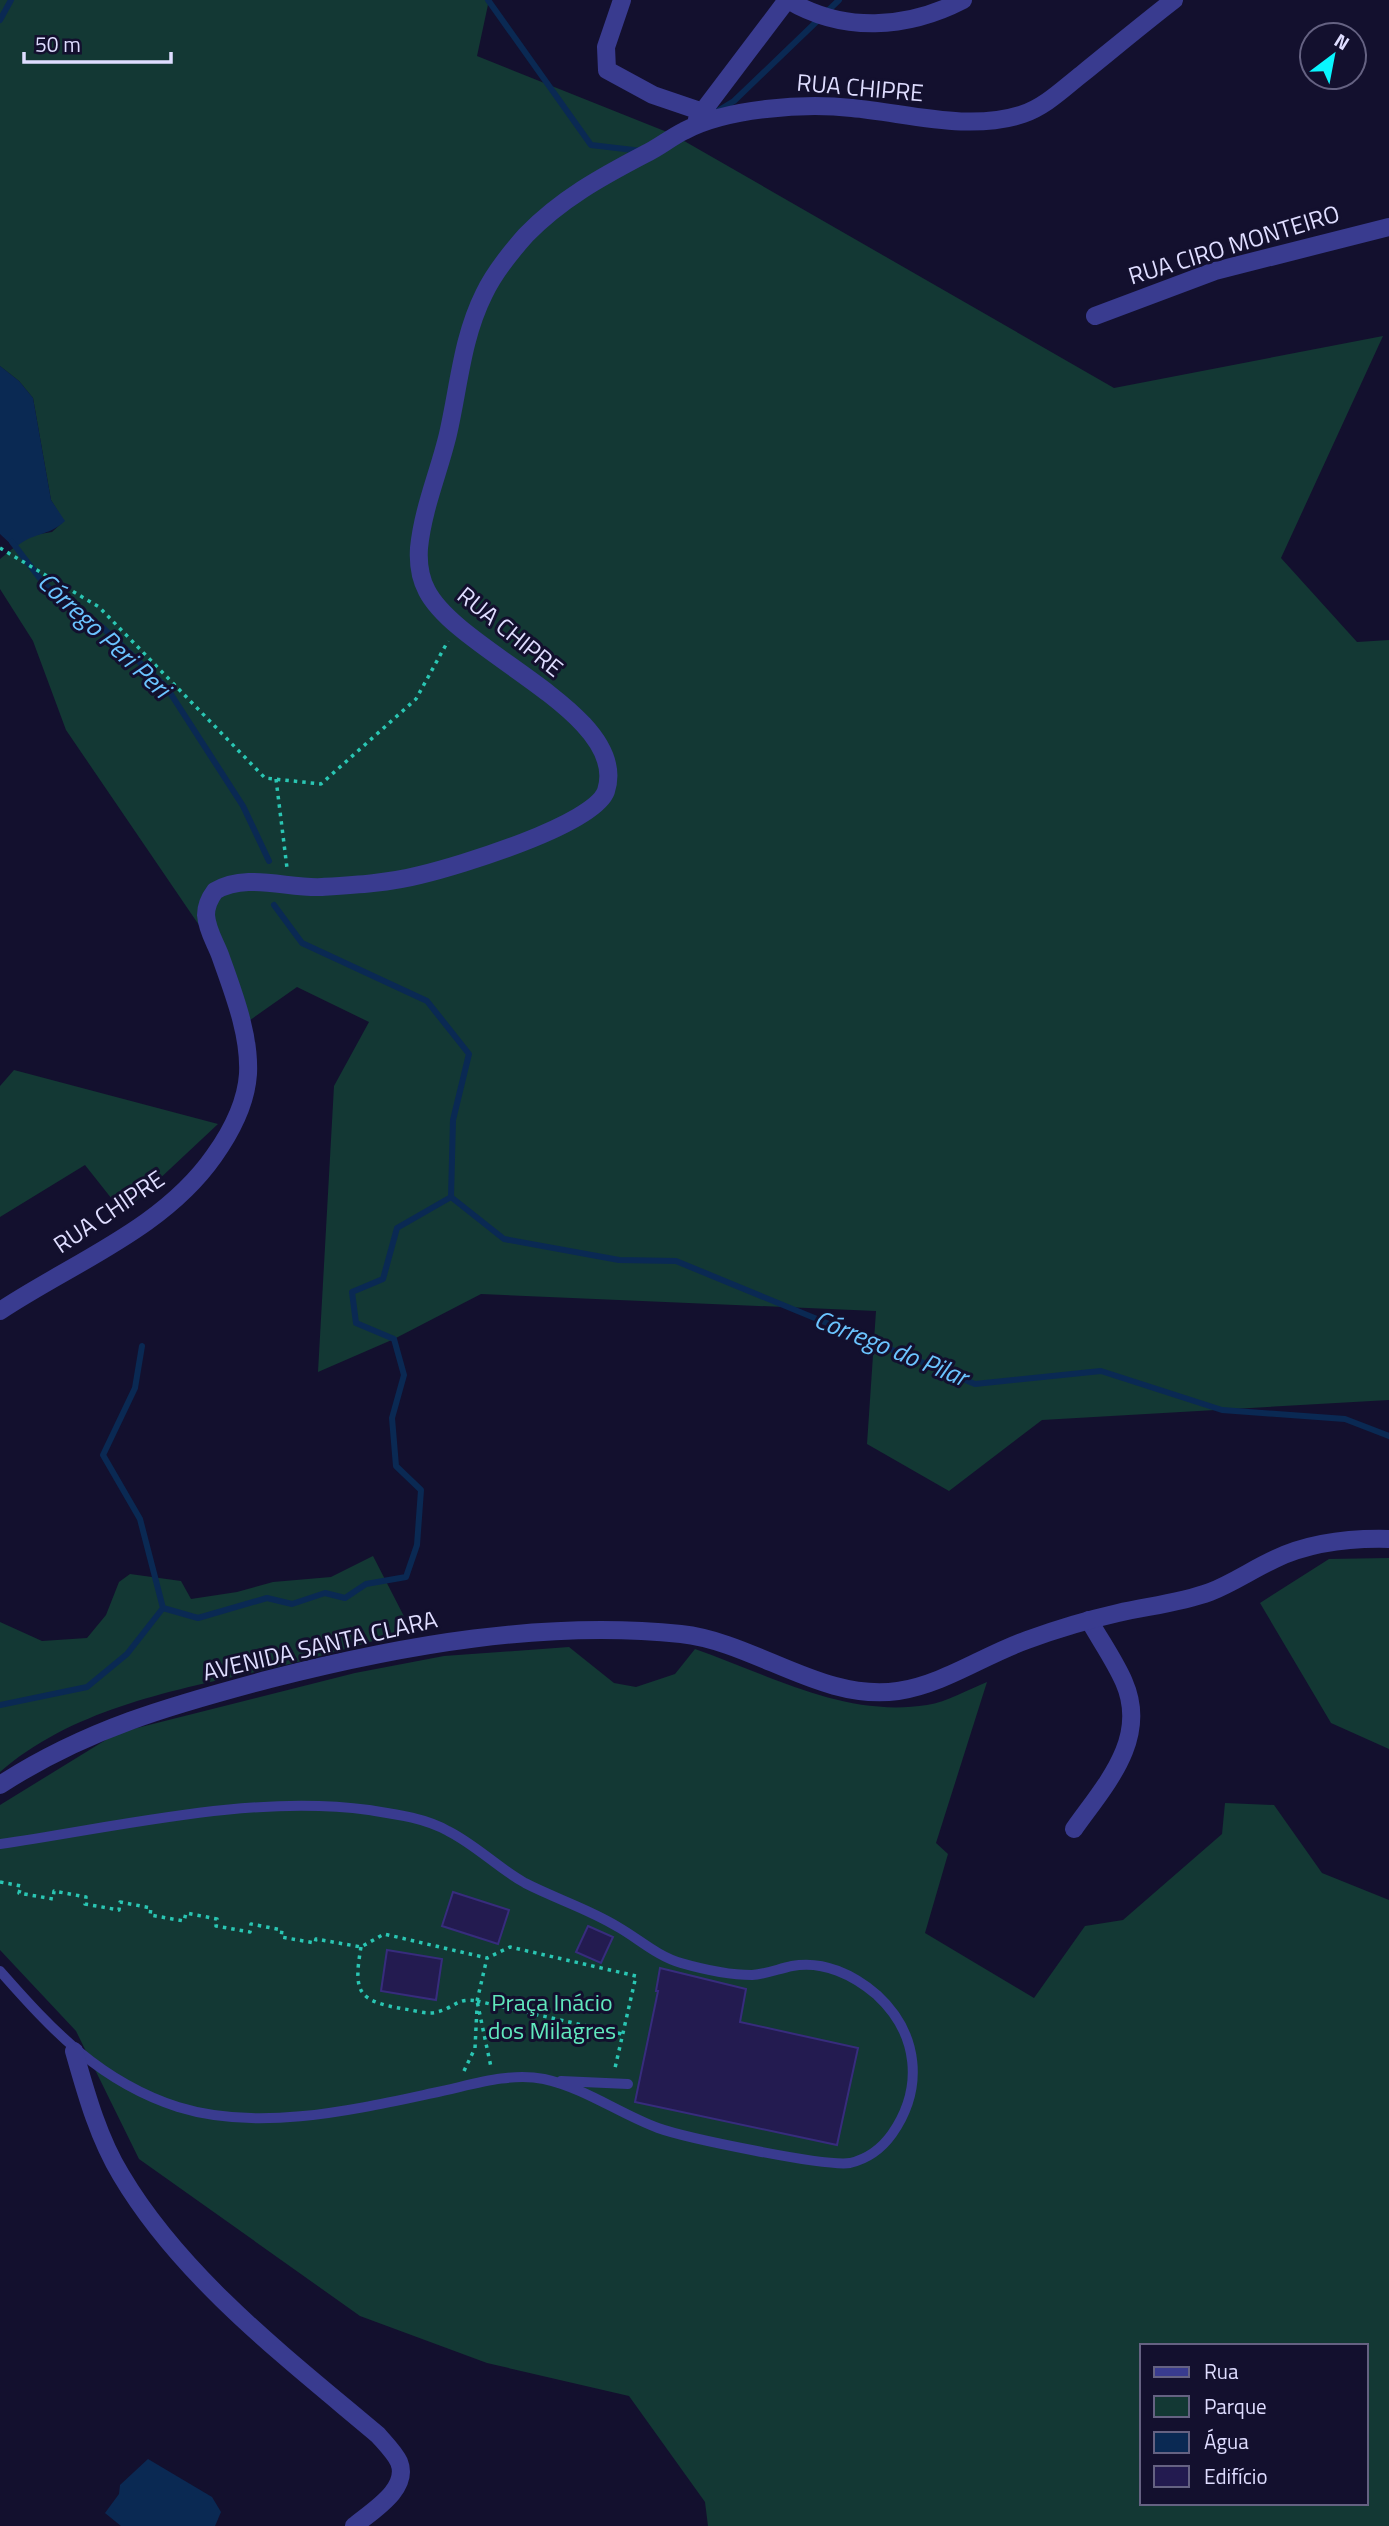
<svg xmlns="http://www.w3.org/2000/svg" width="1389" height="2526" viewBox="0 0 1389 2526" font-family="'Titillium Web',sans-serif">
<rect width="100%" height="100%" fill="#13102e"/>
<path fill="#133834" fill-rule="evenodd" d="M0,0H489L477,56L672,134L1114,388L1383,336L1281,558L1357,642L1389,640V1400L1042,1420L949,1491L867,1444L876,1311L481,1294L394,1339L318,1372L334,1086L369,1022L297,987L246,1023L233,975L66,730L33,641L0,589V559L28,536L52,532L64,521L51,500L33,398L19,381L0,366Z
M14,1070L218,1124L123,1213L85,1165L0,1217V1086Z
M373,1556L411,1630C373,1641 336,1652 298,1662C196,1687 82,1701 0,1772V1622L42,1641L87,1638L106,1615L119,1582L130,1574L181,1581L191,1599L237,1592L273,1582L331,1577Z
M1389,1558V1749L1331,1723L1260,1603L1329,1559Z
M569,1647L614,1683L636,1687L675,1674L695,1649C770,1675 844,1718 927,1705C947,1702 969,1689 987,1682L936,1843L948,1854L925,1933L1034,1998L1085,1926L1123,1920L1222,1834L1225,1803L1274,1805L1322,1873L1389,1900V2526H708L705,2502L629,2396L487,2363L360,2316L139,2159L76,2031L0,1950V1805L117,1733L355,1673L444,1656ZM1142,2346H1366V2503H1142Z"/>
<path fill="#0a2953" d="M0,366L19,381L33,398L51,500L65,521C48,537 32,532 15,548L0,534Z
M148,2459L212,2497L221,2512L215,2526H121L105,2513L119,2494L120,2485Z"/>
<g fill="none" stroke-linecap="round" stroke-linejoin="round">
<path stroke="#0a2953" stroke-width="6" d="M488,0L591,145L642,151
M0,20L11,0
M716,112L734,101L839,0
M12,542L45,585L103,628L167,688L243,806L269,861
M451,1197L504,1239L619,1260L676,1261L975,1384L1101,1371L1222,1410L1345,1419L1389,1436
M163,1608L198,1618L267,1598L292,1604L325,1593L345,1598L366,1584L406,1577L417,1545L421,1490L396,1466L392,1418L404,1375L394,1339L356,1323L352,1292L383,1279L397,1228L451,1197L453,1120L469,1054L427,1001L302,943L274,905
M0,1705L87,1687L127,1654L163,1608L140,1519L103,1455L135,1388L142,1346"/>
</g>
<path fill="#231b50" stroke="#372c7d" stroke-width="2" d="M453,1892L509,1910L498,1944L442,1926Z
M588,1926L613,1937L601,1963L576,1952Z
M387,1950L442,1959L436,2000L381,1991Z
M660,1968L746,1989L740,2022L858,2048L837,2145L635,2102L658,1991H656Z"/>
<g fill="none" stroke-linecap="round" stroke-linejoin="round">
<path stroke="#2ac6b3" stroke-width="3.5" stroke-dasharray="3.5 5" stroke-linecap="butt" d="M0,548L99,607L265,778L321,784L416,699L448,641
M276,779L287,868
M0,1882L21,1886L19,1893L53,1899L54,1891L86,1897L85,1904L119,1910L120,1902L151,1908L150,1915L184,1921L186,1913L217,1919L216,1926L250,1932L251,1924L282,1930L281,1937L315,1943L316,1939L361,1947L384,1934L487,1958L510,1947L636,1976L615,2068
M361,1947C353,1993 358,2001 404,2009C414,2010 427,2015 437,2012C454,2008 458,1997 477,2001L491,2067
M477,2001L622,2034
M477,2001L487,1958
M464,2071L475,2048L477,2008"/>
<path stroke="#393b8f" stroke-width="10" d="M0,1844C118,1827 250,1794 369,1810C395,1814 425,1818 448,1831C476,1845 498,1868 525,1883C556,1899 589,1909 618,1927C639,1939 657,1956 681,1963C702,1969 729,1975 752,1975C766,1974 778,1969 792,1966C823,1960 854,1975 877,1995C919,2034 924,2088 892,2134C882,2148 867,2159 850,2163C826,2167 686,2138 658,2128C620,2114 585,2088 544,2079C506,2072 469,2086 433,2093C353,2110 258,2132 178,2107C100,2082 52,2030 0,1971
M561,2081L628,2084"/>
<path stroke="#393b8f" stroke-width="18" d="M622,0L606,47L607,70L653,95L703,112
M788,0C843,33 907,29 963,0
M697,119L787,0
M1095,316L1215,271L1389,227
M0,1311C72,1263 163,1229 214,1156C231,1132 246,1104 248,1074C250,1034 233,992 220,955C215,942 207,930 206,915C206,906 209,899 215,891C246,872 288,889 322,887C354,885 389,883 420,875C458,866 594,825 606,791C631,714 459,653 427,591C420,578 418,563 419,548C423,508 439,472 448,434C459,386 462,338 484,294C494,273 510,253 526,235C561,199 601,177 645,154C658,148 670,138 684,131C727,108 804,103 852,108C907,113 969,132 1023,114C1045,107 1064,88 1082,74C1113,49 1143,24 1174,0
M1074,1829C1105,1785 1149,1739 1124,1682C1115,1661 1100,1640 1089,1620
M74,2051C86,2093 98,2137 121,2175C182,2278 288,2359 378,2435C385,2443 395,2453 399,2462C410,2489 372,2511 354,2526"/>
<path stroke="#393b8f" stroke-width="18" d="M0,1785C86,1729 172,1705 270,1679C403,1645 544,1620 681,1634C755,1642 822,1702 898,1691C944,1684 984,1655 1027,1640C1057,1629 1087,1620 1118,1613C1149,1606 1180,1603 1210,1592C1233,1583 1253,1569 1275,1559C1311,1542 1350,1538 1389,1539"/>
</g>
<g text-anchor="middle" stroke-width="6" stroke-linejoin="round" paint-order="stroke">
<g font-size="24" fill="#dfddff" stroke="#13102e">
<text transform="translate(860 88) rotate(5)" y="8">RUA CHIPRE</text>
<text transform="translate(1234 245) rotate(-17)" y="8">RUA CIRO MONTEIRO</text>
<text transform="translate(510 632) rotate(39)" y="8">RUA CHIPRE</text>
<text transform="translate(109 1212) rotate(-34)" y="8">RUA CHIPRE</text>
<text transform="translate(320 1646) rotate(-13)" y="8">AVENIDA SANTA CLARA</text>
</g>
<g font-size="24" fill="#61e7bd" stroke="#13102e">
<text x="552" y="2011">Praça Inácio<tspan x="552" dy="28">dos Milagres</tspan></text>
</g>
<g font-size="26" font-style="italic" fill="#6bc4ff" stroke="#13102e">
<text transform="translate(104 635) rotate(43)" y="9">Córrego Peri Peri</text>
<text transform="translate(891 1348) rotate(22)" y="9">Córrego do Pilar</text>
</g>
</g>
<rect x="1140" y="2344" width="228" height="161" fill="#13102e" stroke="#656282" stroke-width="2"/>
<rect x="1154" y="2367" width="35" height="10" fill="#393b8f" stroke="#656282" stroke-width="2"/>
<text x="1204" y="2379" font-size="21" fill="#dfddff">Rua</text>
<rect x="1154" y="2396" width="35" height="21" fill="#133834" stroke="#656282" stroke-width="2"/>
<text x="1204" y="2414" font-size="21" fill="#dfddff">Parque</text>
<rect x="1154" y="2432" width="35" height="21" fill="#0a2953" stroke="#656282" stroke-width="2"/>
<text x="1204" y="2449" font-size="21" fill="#dfddff">Água</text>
<rect x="1154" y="2466" width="35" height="21" fill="#231b50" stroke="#656282" stroke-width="2"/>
<text x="1204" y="2484" font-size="21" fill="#dfddff">Edifício</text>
<g transform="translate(1333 56) rotate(32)"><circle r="33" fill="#13102e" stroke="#656282" stroke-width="2"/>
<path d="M0-5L12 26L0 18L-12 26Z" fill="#09f6ff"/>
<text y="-10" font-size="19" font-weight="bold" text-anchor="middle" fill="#dfddff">N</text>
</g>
<path d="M24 52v10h147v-10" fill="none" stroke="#dfddff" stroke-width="3.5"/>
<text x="35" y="52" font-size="21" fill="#dfddff" stroke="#13102e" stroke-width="5" paint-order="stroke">50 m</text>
</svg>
